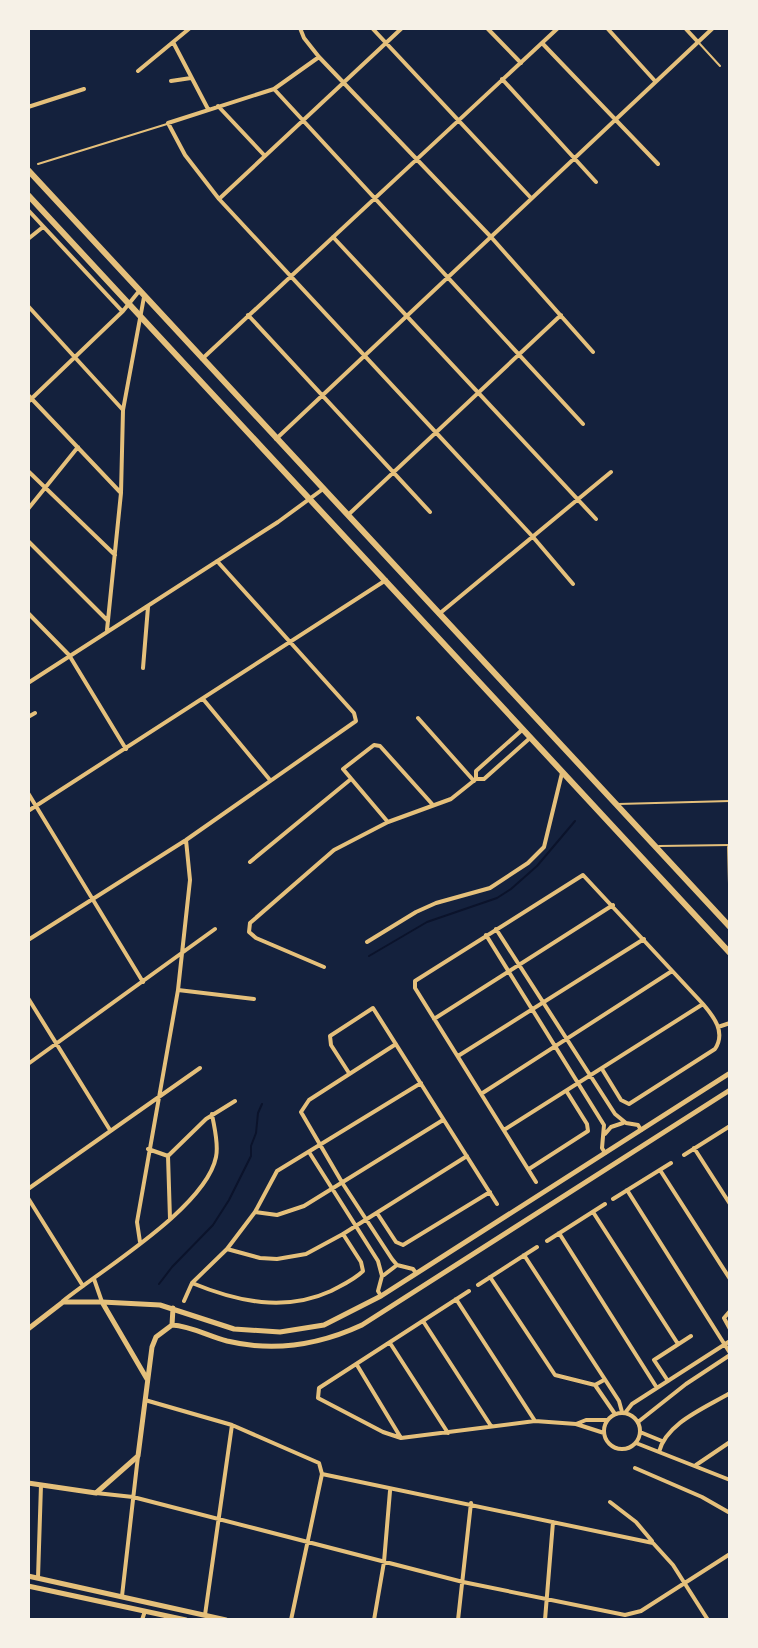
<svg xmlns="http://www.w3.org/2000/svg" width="758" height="1648" viewBox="0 0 758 1648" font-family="Overpass,sans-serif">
<rect width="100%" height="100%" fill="#14213d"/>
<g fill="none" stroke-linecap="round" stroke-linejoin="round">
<path stroke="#0b132b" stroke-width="2" d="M369,956L427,922L497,898L511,889L537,866L575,821
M159,1284L172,1267L213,1225L229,1200L251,1156V1146L256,1133L258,1113L262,1104"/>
<path stroke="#e5c07b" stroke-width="2" d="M699,43L720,66
M38,164L167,124
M618,804L730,801
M728,845L730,923
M659,846L730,845"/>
<path stroke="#e5c07b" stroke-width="4" d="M300,28L304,38L319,57L491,237L593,352
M372,28L531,198
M487,28L521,63
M607,28L655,81
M685,28L698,42
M173,42L208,109
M542,43L658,164
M319,57L274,89L168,123L185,155L219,199L533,537L573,584
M138,71L190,28
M502,79L596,182
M171,81L191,78
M274,89L583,424
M218,106L265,156
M28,107L84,89
M219,199L402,28
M28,210L122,311
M333,237L596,519
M28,239L43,227
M28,306L123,410
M248,315L430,512
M202,359L558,28
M28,395L120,492
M28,402L123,311L140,290
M276,439L713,28
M28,471L115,555
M28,509L78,447
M348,515L561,315
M28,541L108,621
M28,613L69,655L126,749
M439,614L611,472
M107,630L121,493L123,410L144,297
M143,668L148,607
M28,683L278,522L323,489
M203,699L270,780
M28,717L35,713
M418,718L474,781
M476,779V771L522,730
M28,793L143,982
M28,811L386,580
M387,821L343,769L374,745L380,746L433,805
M250,862L351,779
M496,929L615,1114L626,1123L638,1125L641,1130
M486,935L604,1125L602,1148L605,1153
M28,940L186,840L356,721L354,713L217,561
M367,942L416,912L436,903L490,888L528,863L544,847L562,773
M324,967L256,938L249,932L250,923L334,850L388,822L451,799L476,779H484L530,738
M178,990L254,999
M28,998L110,1130
M434,1019L613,905
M718,1027L730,1023
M396,1044L309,1100L301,1112L343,1184L392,1259L397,1265L413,1269L416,1273
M458,1056L644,939
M28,1064L215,929
M349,1073L331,1045L330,1036L373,1008L497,1204
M481,1094L672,971
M504,1130L703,1004
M605,1134L611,1127L623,1123
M694,1148L730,1204
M148,1149L168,1156L170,1219
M309,1152L378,1261L382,1276L378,1291L381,1296
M684,1155L730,1126
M168,1156L206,1119L235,1101
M529,1169L588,1131L587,1124L567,1092
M660,1170L730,1279
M536,1182L415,988V981L583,875L703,1004C714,1017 726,1032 715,1049L629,1104L621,1100L602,1069
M28,1189L200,1068
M627,1190L730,1353
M28,1198L83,1286
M613,1199L671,1163
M255,1212L277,1215L304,1206L443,1120
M593,1212L678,1344
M377,1213L396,1242L403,1245L490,1192
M559,1233L657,1388
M547,1241L605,1204
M140,1242L137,1222L178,990L190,880L186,840
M227,1249L260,1258L277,1259L306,1254L343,1234L467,1156
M524,1255L619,1401L622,1412
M384,1275L397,1265
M490,1277L555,1375L595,1385L604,1380
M94,1279L102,1302
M192,1283C238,1302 285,1312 331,1291C342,1285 354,1280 363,1271L361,1262L343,1234
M478,1285L537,1247
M469,1291L319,1388L318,1398L383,1432L401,1438L535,1421L576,1424L604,1433
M456,1299L535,1421
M63,1301C104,1268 206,1207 216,1157C219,1144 214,1127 212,1114
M184,1301L192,1283L227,1249L255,1212L277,1171L421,1083
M730,1311L724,1318L730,1329
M423,1321L491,1426
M390,1343L448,1433
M357,1365L401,1438
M668,1381L654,1360L691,1336
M595,1385L615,1414
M145,1400L232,1425L319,1463L322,1474L291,1620
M604 1431a18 18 0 1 1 36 0a18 18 0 1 1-36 0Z
M625,1413L632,1404L730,1341
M638,1422L686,1384L730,1355
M576,1424L586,1420H607
M640,1432L662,1441
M636,1443L730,1480
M659,1452C666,1423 705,1408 730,1393
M696,1465L730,1442
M635,1468L702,1497L730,1513
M322,1474L653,1543L673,1565L708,1620
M96,1493L133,1497L463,1582L625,1615L641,1611L730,1554
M610,1502L636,1522L652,1541
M38,1578L41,1485
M122,1596L138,1456
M205,1615L232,1425
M142,1620L145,1611
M374,1620L384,1562L390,1491
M458,1620L471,1503
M545,1620L553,1522"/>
<path stroke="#e5c07b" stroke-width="5" d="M102,1302L147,1379
M172,1325C191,1326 208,1336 227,1341C273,1352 319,1345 362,1325L730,1090
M172,1325L173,1308
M28,1329L63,1302H102L160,1305L234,1329L280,1332L324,1325L381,1296L730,1073
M28,1483L96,1493L138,1456L152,1347L156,1337L172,1325
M28,1576L226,1620
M28,1586L186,1620"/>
<path stroke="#e5c07b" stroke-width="6" d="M28,170L730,927
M28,195L730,953"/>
</g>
<rect width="758" height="1648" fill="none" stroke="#f6f1e7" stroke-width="60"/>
</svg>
